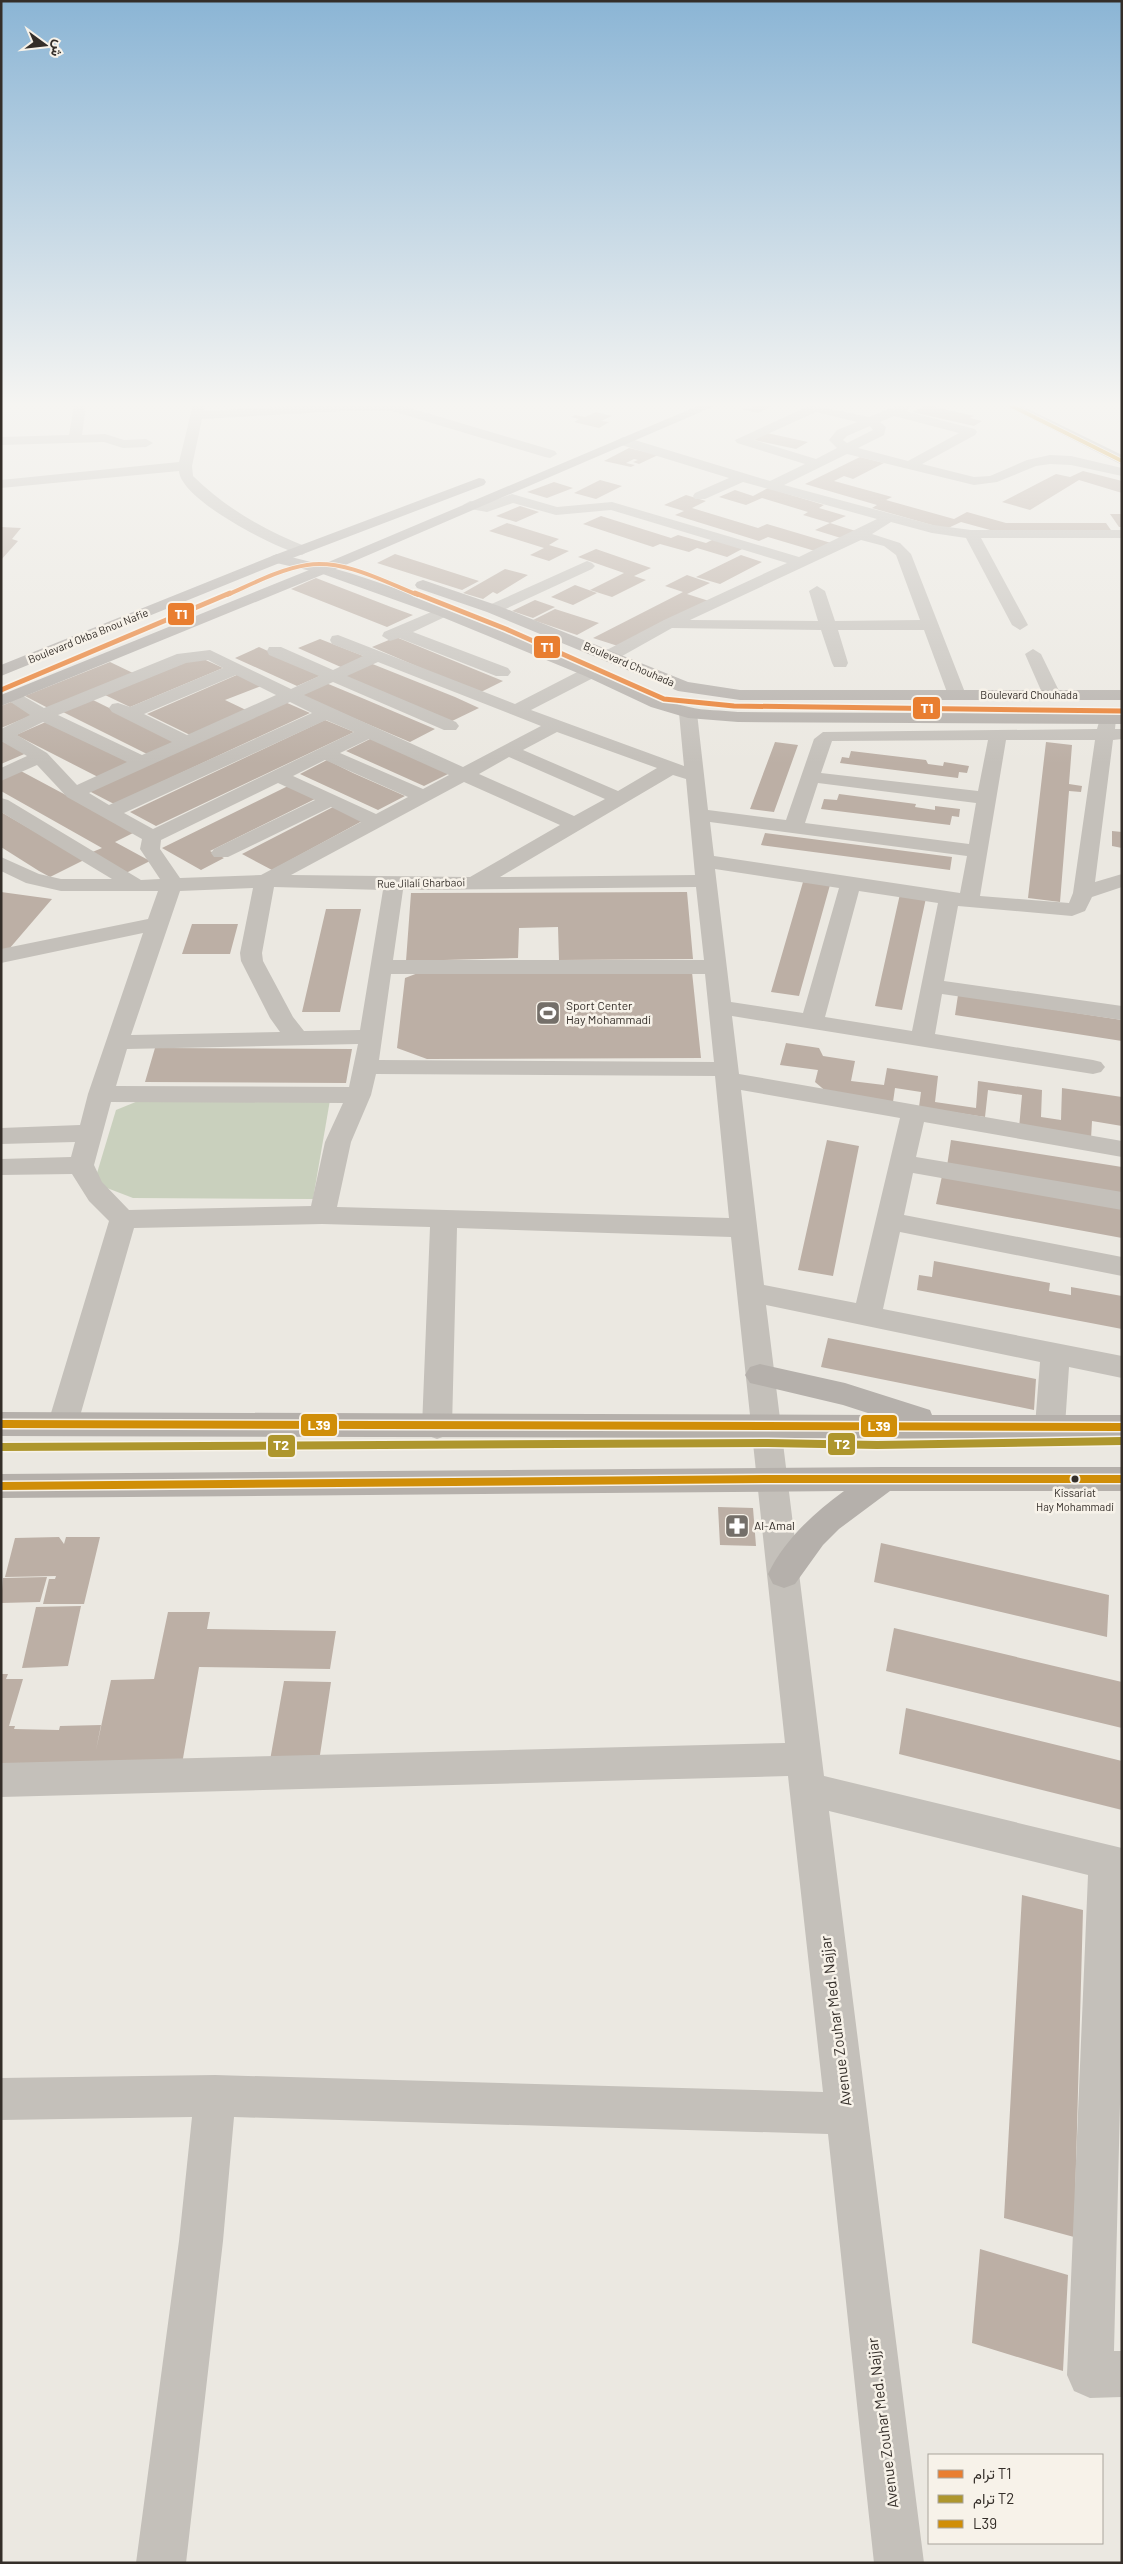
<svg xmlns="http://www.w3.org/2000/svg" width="1123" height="2564" viewBox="0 0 1123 2564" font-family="Barlow,Vazirmatn,sans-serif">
<rect width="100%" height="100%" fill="#ebe8e1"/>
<path fill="#c9d0bd" d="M143,1099L330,1100L313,1199L133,1198L94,1183L116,1110Z"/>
<path fill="#bcafa5" d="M749,405H774L758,413L741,409L755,407Z
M927,405L974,416L970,418L982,421L974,426L912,412Z
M596,412L612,416L601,421L609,422L599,428L574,422L579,419L571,417L575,415L585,417Z
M767,433L808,442L796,449L754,440Z
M629,448L658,455L639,464L633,462L638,460L634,459L626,463L635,465L631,467L604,461Z
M860,457L884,463L853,479L844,476L834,481L892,497L886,500L954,519L967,512L1006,523H1106L1113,533H1001L961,522L946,529L872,508L877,505L805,484Z
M1083,471L1122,481V493L1079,480L1030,510L1002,502L1056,474L1070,477Z
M600,480L622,486L596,499L574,493Z
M554,482L573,488L547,498L527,492Z
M768,488L824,505L819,508L846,516L830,523L803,515L808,512L762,498L746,505L719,497L735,490L753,496Z
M686,495L706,501L692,508L758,528L767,524L831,543L815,551L768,537L759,541L675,515L684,511L664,505Z
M520,506L539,512L516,522L496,516Z
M1110,514H1122V527H1119Z
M601,516L671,538L678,535L706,543L714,539L744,548L727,557L697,548L689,552L660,544L653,547L583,524Z
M507,523L559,539L549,545L569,551L549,561L530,555L544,548L489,531Z
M830,523L859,532L844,539L815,530Z
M1,527L21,528L12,539L18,541L1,560Z
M596,549L651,568L634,576L646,580L612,597L590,590L624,573L578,557Z
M395,554L479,581L462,590L377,563Z
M741,555L762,562L720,584L696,577Z
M505,569L528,575L497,594L493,592L483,599L463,593Z
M687,575L710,583L687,594L709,601L621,647L593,638L683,592L665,586Z
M316,578L391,607L413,615L387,627L291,589Z
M575,585L597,593L573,605L551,597Z
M535,600L555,607L533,618L512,611Z
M555,609L599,623L577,635L533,620Z
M396,637L442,656L503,681L479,693L372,647Z
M320,639L366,657L343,668L298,648Z
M259,647L279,656L322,675L297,686L235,658Z
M199,657L223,668L130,707L105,695Z
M110,662L133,673L48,708L25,696Z
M370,663L455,697L479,708L450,722L343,676Z
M239,674L264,685L225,700L246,710L190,735L147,714Z
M326,683L362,698L435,729L410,742L299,695Z
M91,699L176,741L147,754L61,711Z
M11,702L35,714L1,728V706Z
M285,702L310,713L114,804L89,791Z
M325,720L354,732L156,826L130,812Z
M48,721L130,762L98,777L16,735Z
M372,738L450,773L424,786L346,751Z
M1,741L29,752L1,764Z
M775,742L798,745L774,812L750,809Z
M1046,742L1072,745L1069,784L1082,786L1081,792L1069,791L1060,902L1028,898Z
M851,751L926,760L928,764L943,766L944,762L969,766L967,773L959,772L958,778L840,763L842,757L849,758Z
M327,760L353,773L405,796L378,810L300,774Z
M19,770L135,832L115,842L150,861L126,873L90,853L102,848L1,791V778Z
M290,785L317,798L210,851L224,858L201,870L162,848Z
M839,794L916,804L915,807L935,810V806L960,809L959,817L952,816L950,825L821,809L824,799L837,800Z
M335,806L364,820L272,870L242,854Z
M1,812L84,860L50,877L39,871L1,847Z
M1112,831L1122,832V848L1112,846Z
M765,833L952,857L950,870L761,845Z
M803,882L830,885L799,996L771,992Z
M1,892L52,899L9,949L1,951Z
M687,892L693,959L559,960L558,927L519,928L518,958L406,961L411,893Z
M900,894L926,898L902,1010L875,1006Z
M326,909H361L340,1012H302Z
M192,924H238L230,954H182Z
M692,972L701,1058L427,1059L397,1048L405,978L418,973Z
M958,995L1122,1020V1041L955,1015Z
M786,1043L819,1048L823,1056L855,1061L851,1081L884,1085L887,1068L938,1076L935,1102L976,1108L978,1081L1042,1090L1041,1117L1061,1120L1062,1088L1122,1097V1126L1092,1121L1091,1139L1019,1128L1022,1095L988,1090L985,1117L919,1107L921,1092L895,1088L893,1102L828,1093L815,1082L818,1070L780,1065Z
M155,1048L352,1049L346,1083L145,1082Z
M827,1140L859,1146L833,1276L798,1270Z
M951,1140L1122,1167V1194L947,1166Z
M942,1176L1122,1209V1238L936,1204Z
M934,1261L1050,1283L1049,1291L1071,1295V1287L1122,1296V1329L917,1290L919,1275L932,1277Z
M828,1338L1036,1379L1034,1410L821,1367Z
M718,1507L753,1508L756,1546L720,1545Z
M59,1537L64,1544L66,1537H100L84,1604H43L49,1579H55L56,1576L5,1577L15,1538Z
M881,1543L1109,1595L1107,1637L874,1582Z
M47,1577L40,1602L1,1603L3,1578Z
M81,1606L68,1666L22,1668L36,1607Z
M168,1612H210L207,1629L336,1631L330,1669L199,1667L182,1764L1,1774V1674H8L6,1679H23L9,1726H15L14,1729L59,1730L60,1726L101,1725L96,1750L111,1680L154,1679Z
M894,1628L1122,1682V1728L886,1671Z
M284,1681L331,1682L318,1768L269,1766Z
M906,1708L1122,1761V1810L899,1754Z
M1022,1895L1083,1910L1074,2237L1004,2218Z
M980,2249L1068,2275L1063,2371L972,2343Z"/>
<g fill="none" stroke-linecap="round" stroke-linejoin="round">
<path fill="#c4c0ba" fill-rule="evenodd" d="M74,405H86L82,435L105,434L124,440L146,439L153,443L146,447L123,448L104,442L1,445V437L69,435Z
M193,405H205L204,411L309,405H400L555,451L557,454L550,458L545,457L392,411H344L202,419L192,466L193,476C227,509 264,530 307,547L310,550L302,555C275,548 181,500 179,471L1,488V480L179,462Z
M811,405L869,417L898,405H915L905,411L975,429L977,432L975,435L922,464L974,477L990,476L1027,460L1050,455L1071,456L1122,468V476L1071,465L1050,464L1036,466L997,482L974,485L847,454L784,485L933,525L971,530H1122V538H981L1028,625L1020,630L1012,625L966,538L932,533L891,522L872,534L900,543L911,554L966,695L963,699H951L948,695L924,630H838L848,663L846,667H834L832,663L821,630L672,628L615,660H603L601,656L603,652L664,620L787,563L611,510L556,515L513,503L487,512L465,508L463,505L470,501L486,503L512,494L557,507L612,502L799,557L877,519L743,482L705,499H695L693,496L695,493L729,478L618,444L616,441L623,437L628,438L770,481L805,464L737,443L735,440ZM816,412L857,422L837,430L829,440L837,448L816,459L754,440ZM894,416L959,433L908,461L858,448L884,435L886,427L880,422ZM870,426L873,430L847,443L843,440L847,436ZM861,540L884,546L896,555L920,620L835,621L825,591L817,586L809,591L818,621L690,620Z
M587,561L592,563L595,566L592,569L499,612L493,614L485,609L487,606Z
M443,607L451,612L449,615L413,632L508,668L511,672L508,676H496L399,638L390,641L382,636L384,632Z
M338,635L515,704L585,668H597L600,672L597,676L531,710L684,766L679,713L682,709H694L697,713L708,810L786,820L814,739L823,732L1097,729L1101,715H1113L1116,719L1115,729H1122V739L1113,740L1095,882L1122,874V887L1092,897L1085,911L1072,916L958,906L944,981L1122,1006V1020L942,994L935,1034L1093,1060L1101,1062L1105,1067L1101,1072L1093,1074L732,1016L739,1074L1122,1141V1157L924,1122L916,1157L1122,1192V1210L913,1173L904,1215L1122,1257V1276L900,1232L883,1309L1122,1356V1378L1069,1367L1065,1426L1061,1434L1050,1438L1039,1434L1035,1426L1040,1362L766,1305L824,1776L1122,1848V2022L1114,2351H1122V2397L1090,2398L1074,2391L1067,2375L1088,1875L829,1811L924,2563H874L828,2134L234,2117L223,2241L186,2563H136L179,2241L192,2117L1,2120V2078L215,2075L823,2092L788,1776L1,1797V1763L785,1743L731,1237L457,1228L452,1427L448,1435L437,1439L426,1435L422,1427L430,1227L322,1224L134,1228L78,1423L74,1431L63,1434L52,1431L48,1423L109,1221L89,1201L72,1174L1,1175V1159L71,1157L75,1142L1,1144V1128L80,1125L88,1094L143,933L1,963V949L148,919L158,891H61L26,883L1,871V857L39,874L61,879H112L1,812V798L8,800L141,880L160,879L140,849L142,839L67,797L37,765L1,781V768L27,756L1,741V729L30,715L3,697L6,693H18L44,708L177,654L210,650L291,689L319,676L269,655L267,651L269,647H281L333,670L363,656L332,644L330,640L332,636ZM208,660L223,668L130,707L118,703L112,704L109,708L112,712L172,742L142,755L58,715L186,663ZM378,662L541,726L463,767L304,695L333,682L444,730H456L459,726L456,722L347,676ZM236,675L276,695L187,735L144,714ZM290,702L312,713L109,805L89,793ZM326,720L354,732L153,829L124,813ZM43,722L127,762L77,785L47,753L17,735ZM557,732L657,768L618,791L523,750ZM369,739L449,775L423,789L340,753ZM988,740L978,791L821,773L832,741ZM1006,740H1095L1073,893L1069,903L980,896ZM509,757L605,799L574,816L479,774ZM325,760L408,797L376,814L293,776ZM673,775L686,779L695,875L500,877ZM464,782L560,825L470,877L291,875ZM278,783L315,800L214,849L211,853L214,857H228L331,807L361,822L261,875L180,878L160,849L161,840ZM818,783L976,803L969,844L805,823ZM710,822L967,856L960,893L714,856ZM715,869L839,888L803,1013L731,1002ZM274,887L383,890L360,1030L304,1031L293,1017L263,961L262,953ZM696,887L704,960H393L403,890ZM253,888L240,953L241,961L270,1018L280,1032L131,1035L180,891ZM859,891L938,903L912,1031L825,1017ZM391,974H705L714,1062L379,1060ZM358,1044L349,1087L116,1086L127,1049ZM376,1074L715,1076L729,1218L337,1207L351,1142L371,1095ZM741,1090L900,1118L856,1303L764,1285ZM111,1102L343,1103L325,1142L311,1206L129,1210L102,1182L94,1165Z
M1033,649L1041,654L1061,695L1058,699H1046L1043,695L1025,654Z"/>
<path fill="#b5b0ab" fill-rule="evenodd" d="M1004,405H1020L1122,455V465Z
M277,554C380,576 477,620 574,659C612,674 649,698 689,707C704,711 722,710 738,712L1122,714V724L738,722L688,718L651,707L585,676L437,615L320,573L272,562L269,559L272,556Z
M423,580L499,606L688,682L740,690H1122V700H740L678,691L487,612L417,588L415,585L417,582Z
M760,1364L845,1383L930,1410L932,1415H1122V1439L1,1436V1412L874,1415L843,1405L750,1383L745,1375L750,1367Z
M884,1467H1122V1491H890L839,1529L823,1545L795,1584L784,1588L773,1584L768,1574C785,1539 813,1514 844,1491L1,1498V1474Z"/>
<path fill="#b3aea9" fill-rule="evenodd" d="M700,405H717L329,572L1,706V695L319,566Z
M479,478L484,479L486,482L484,485L282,562L1,676V665L272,556Z"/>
<defs>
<path id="bus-1-far1" d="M1010,405L1122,461"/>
<path id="bus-1" d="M1,1424L1122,1427
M1,1486L773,1479H1122"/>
</defs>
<use href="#bus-1-far1" stroke="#f7f2e9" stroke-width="5.5"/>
<use href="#bus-1" stroke="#f7f2e9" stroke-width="11"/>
<use href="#bus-1-far1" stroke="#d08e08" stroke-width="4"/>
<use href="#bus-1" stroke="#d08e08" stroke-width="8"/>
<defs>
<path id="tram-1-far1" d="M227,595C252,584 280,569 307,565C344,559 385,582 418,595"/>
<path id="tram-1" d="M415,593L506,629L664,699L734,706L1122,711
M1,690L230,593"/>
<path id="tram-2" d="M1,1447L768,1443L877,1445L1122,1441"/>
</defs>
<use href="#tram-1-far1" stroke="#f7f2e9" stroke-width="5.5"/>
<use href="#tram-1" stroke="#f7f2e9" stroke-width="8"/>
<use href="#tram-2" stroke="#f7f2e9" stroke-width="11"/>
<use href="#tram-1-far1" stroke="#e97e30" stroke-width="4"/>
<use href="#tram-1" stroke="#e97e30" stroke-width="5"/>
<use href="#tram-2" stroke="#ae962d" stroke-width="8"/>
</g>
<linearGradient id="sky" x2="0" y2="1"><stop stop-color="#8bb5d5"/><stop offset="0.53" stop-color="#f6f5f2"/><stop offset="1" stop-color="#f6f5f2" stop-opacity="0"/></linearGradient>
<rect width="1123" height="764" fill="url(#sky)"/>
<defs>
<symbol id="stadium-square" viewBox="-11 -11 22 22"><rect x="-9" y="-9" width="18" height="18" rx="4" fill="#746f69" stroke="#f7f2e9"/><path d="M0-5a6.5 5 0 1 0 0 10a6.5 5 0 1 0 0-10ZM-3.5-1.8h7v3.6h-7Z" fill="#fff"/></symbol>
<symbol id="pharmacy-square" viewBox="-11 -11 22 22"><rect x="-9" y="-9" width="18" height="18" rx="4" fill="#746f69" stroke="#f7f2e9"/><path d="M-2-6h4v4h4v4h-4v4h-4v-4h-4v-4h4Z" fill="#fff"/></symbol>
</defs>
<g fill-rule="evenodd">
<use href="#stadium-square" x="534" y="999" width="28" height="28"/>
<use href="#pharmacy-square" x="723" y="1512" width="28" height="28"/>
</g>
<circle fill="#342e29" stroke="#f7f2e9" stroke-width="2" cx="1075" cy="1479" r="4.5"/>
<g text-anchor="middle" stroke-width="5" stroke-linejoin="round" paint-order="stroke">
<g font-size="11" fill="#342e29" stroke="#f7f2e9">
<text transform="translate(88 636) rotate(-22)" y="4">Boulevard Okba Bnou Nafie</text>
<text transform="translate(629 664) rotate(23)" y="4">Boulevard Chouhada</text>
<text x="1029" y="699">Boulevard Chouhada</text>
<text transform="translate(421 883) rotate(-1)" y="4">Rue Jilali Gharbaoi</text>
</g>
<g font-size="11" fill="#342e29" stroke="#f7f2e9">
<text x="1075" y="1497">Kissariat<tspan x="1075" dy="14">Hay Mohammadi</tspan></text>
</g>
<g font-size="12" fill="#342e29" stroke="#f7f2e9" text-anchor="start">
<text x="566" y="1010">Sport Center<tspan x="566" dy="14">Hay Mohammadi</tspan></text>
<text x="754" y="1530">Al-Amal</text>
</g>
<g font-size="15" fill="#342e29" stroke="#f7f2e9">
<text transform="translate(836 2021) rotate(-97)" y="5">Avenue Zouhar Med. Najjar</text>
<text transform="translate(883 2423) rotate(-97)" y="5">Avenue Zouhar Med. Najjar</text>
</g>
</g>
<g stroke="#f7f2e9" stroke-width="2">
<rect x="167" y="602" width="28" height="24" rx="5" fill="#e97e30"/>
<rect x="533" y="635" width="28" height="24" rx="5" fill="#e97e30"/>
<rect x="912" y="696" width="29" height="24" rx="5" fill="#e97e30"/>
<rect x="300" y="1413" width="38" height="24" rx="5" fill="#d08e08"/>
<rect x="860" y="1414" width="38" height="24" rx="5" fill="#d08e08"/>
<rect x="827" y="1432" width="29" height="24" rx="5" fill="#ae962d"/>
<rect x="267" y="1434" width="29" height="24" rx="5" fill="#ae962d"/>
</g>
<g font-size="14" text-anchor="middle" font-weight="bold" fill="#fff">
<text x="181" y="619">T1</text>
<text x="547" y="652">T1</text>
<text x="927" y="713">T1</text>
<text x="319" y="1430">L39</text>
<text x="879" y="1431">L39</text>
<text x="842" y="1449">T2</text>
<text x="281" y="1450">T2</text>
</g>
<rect width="1123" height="2564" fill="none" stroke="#342e29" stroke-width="5"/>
<rect x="928" y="2454" width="175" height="90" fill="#f7f2e9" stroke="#a9a49c"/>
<rect x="938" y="2470" width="25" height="8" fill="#e97e30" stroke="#a9a49c"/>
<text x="973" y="2479" font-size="15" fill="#342e29">ترام T1</text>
<rect x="938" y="2495" width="25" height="8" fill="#ae962d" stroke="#a9a49c"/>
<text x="973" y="2504" font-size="15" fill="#342e29">ترام T2</text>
<rect x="938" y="2520" width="25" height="8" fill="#d08e08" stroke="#a9a49c"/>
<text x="973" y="2529" font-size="15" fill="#342e29">L39</text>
<g transform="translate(45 45) rotate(105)" stroke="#f7f2e9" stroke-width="4" paint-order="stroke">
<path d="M0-4L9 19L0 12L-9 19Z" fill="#342e29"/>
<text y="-8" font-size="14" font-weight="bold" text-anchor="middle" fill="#342e29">ش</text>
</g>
</svg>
